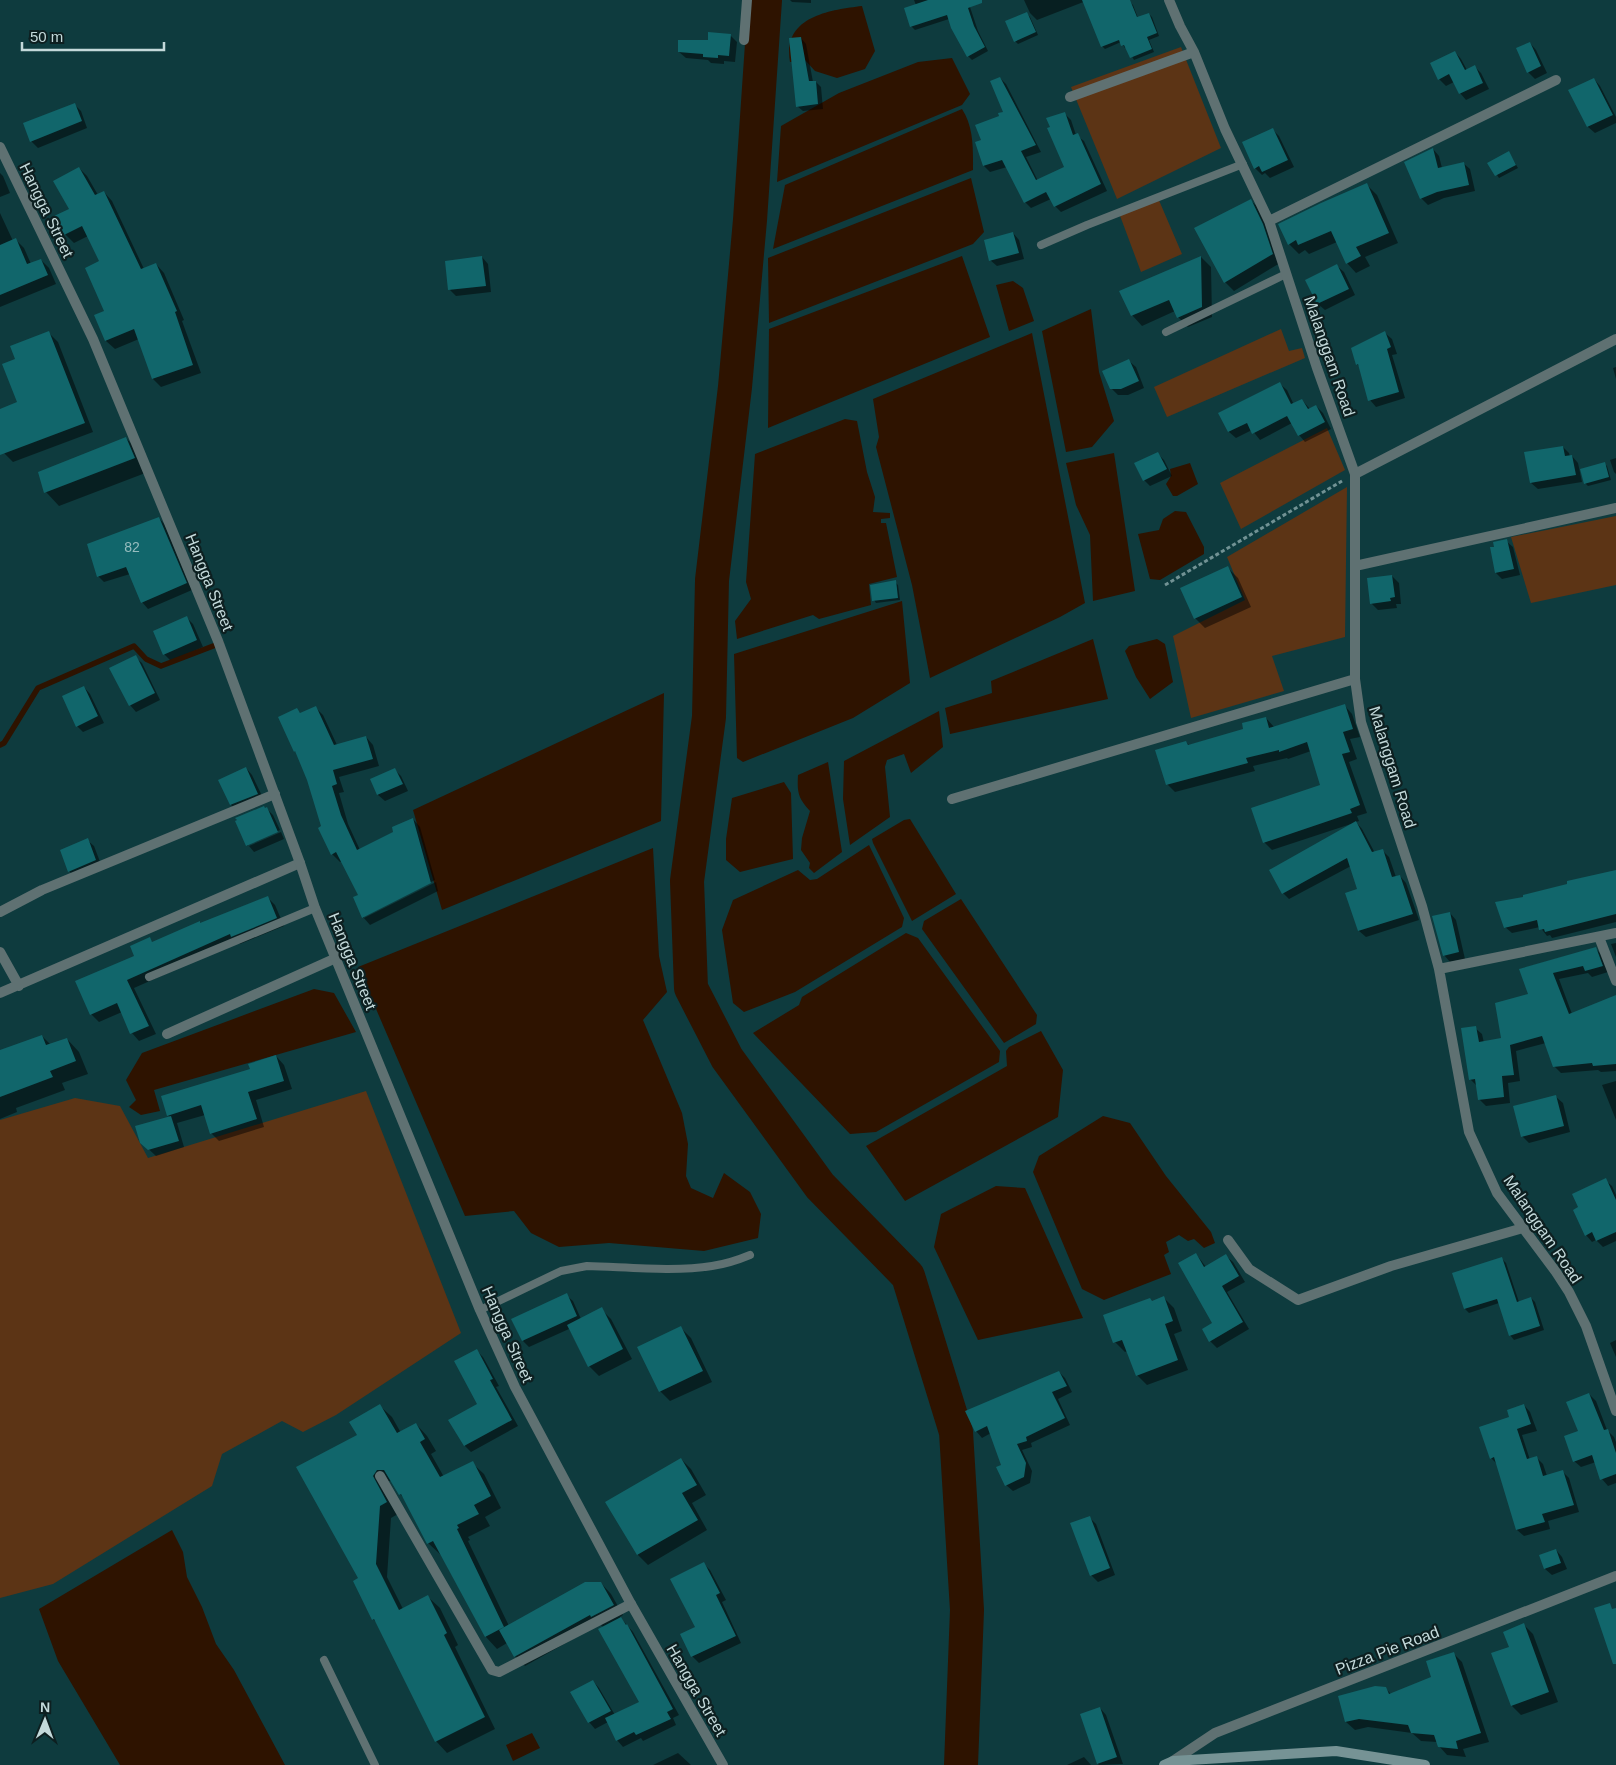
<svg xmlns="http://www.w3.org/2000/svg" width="1616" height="1765" viewBox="0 0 1616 1765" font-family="Arial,sans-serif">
<rect width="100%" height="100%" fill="#0e3b3e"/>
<path fill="#5c3415" d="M1181,47L1221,148L1117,199L1071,87Z
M1158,198L1182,254L1141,272L1119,213Z
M1281,329L1289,351L1302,348L1305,358L1167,417L1154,387Z
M1327,428L1345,470L1241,529L1220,483Z
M1347,487L1345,637L1272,656L1284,691L1191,718L1173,636L1245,600L1227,557Z
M1616,516V585L1531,603L1511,537Z
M366,1091L461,1333L336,1415L303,1432L282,1421L222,1454L212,1486L53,1584L0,1598V1120L75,1098L120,1106L148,1158Z"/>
<path fill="#2e1300" d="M862,6L875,51L865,69L837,78L815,71L805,60L790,62C782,17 829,10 862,6Z
M952,58L970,94L962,105L777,182L781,126L839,93L918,62Z
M962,109C974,127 973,150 973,170L773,249L785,185Z
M971,178L984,232L973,244L769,323L768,258Z
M962,256L990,337L768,428L769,329Z
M1013,281L1023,288L1034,321L1009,331L996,285Z
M1091,309L1099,372L1114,421L1092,447L1066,452L1042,331Z
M1032,333L1085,603L1060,617L930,678L912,585L876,447L879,437L873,399Z
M845,419L857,421L867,472L875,497L873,512L890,513V518L881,519V523H886L897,577L869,584L871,605L819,619L813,615L737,639L735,621L751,599L746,582L755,454Z
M1114,453L1135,591L1093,601L1090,535L1076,505L1066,463Z
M1190,463L1198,484L1177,496H1173L1166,484L1171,476L1170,469Z
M1175,511L1186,512L1204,547V554L1160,580L1150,579L1138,534L1159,530L1163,519Z
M902,601L910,683L853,718L743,762L737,758L734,654Z
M1093,639L1108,699L950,734L945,708L992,693L991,681Z
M1157,639L1165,644L1173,682L1150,699L1136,677L1125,651L1129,646Z
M664,693L661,821L442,910L413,810Z
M939,711L943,747L911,773L904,754L887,760L885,767L890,817L850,845L843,799L844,761Z
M828,762L842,852L814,873L809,868L810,863L801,850L802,838L810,811C798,798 797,792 798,775Z
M784,782L791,793L793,859L740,872L726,860V839L732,798Z
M910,819L956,894L912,921L873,843L872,839L904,820Z
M869,845L904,918L902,927L795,992L744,1012L733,1003L722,930L733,900L798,870L810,880L817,879Z
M653,848L659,956L667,992L643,1020L682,1113L688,1144L686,1176L691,1188L713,1198L724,1173L750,1192L761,1214L758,1238L704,1251L609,1243L559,1247L531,1233L514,1211L465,1216L358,967Z
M961,899L1037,1015L1036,1024L1004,1043L922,929L924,921Z
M906,933L918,938L1000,1051L999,1062L876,1132L850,1134L753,1033L799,1005L802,997Z
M314,989L334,993L356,1032L154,1090L160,1111L141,1115L129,1107L136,1100L126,1080L142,1053Z
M1041,1031L1063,1070L1058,1117L905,1201L866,1146L1007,1066L1006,1051L1009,1047Z
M1103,1116L1130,1123L1166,1176L1211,1232L1215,1243L1204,1248L1194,1239L1188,1241L1179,1235L1166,1242L1169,1252L1164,1255L1171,1274L1104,1300L1082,1289L1033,1172L1039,1156Z
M996,1186L1025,1188L1083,1318L978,1340L934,1247L941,1214Z
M172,1530L183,1552L187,1577L202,1607L216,1644L234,1670L285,1765H120L58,1661L39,1609Z
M532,1733L540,1748L513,1761L506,1745Z"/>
<path fill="#0007" d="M790,0H811V3L792,2Z
M914,0H966L969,4L978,31L988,51L972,60L968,56L949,19L915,30L911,26L916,5Z
M1024,0H1086V1L1037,20L1030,13Z
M1130,2L1133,5L1138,18L1149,14L1152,17L1159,36L1149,40L1154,52L1134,60L1127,47L1125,48L1121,42L1105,49L1102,46Z
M1027,14L1030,17L1038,35L1018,44L1015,41Z
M730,35L737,42L735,62L724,61V64L711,63L708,60L686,58L679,52Z
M801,38L806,44L813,82H816L821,87L823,109L803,111L797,106Z
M1530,43L1536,50L1547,73L1535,79L1528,72Z
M1455,52L1461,59L1467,70L1475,67L1481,73L1489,89L1466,100L1460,93L1454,82L1446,86L1439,79Z
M1000,78L1006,84L1041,152L1026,157L1038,181L1066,167L1065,114L1071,120L1076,135L1084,141L1107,191L1061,212L1055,206L1051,199L1031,208L1025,202L1007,167L990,172L984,166L977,142L982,141L1004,112Z
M1594,79L1600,86L1616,117V123L1595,133L1588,127L1570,91Z
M74,104L81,111L87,128L38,148L31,141Z
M1273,130L1279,136L1294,167L1270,178L1265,173L1262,175L1255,168Z
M1433,149L1439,156L1442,168L1463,163L1470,169L1475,191L1444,198L1428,205L1421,198Z
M1509,153L1518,168L1499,178L1489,163Z
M79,168L87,176L98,195L104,192L112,201L144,269L156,264L164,273L184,320L182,321L201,373L161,387L153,379L139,339L115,349L106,341L96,316L106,311L100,262L88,236L74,243L65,234L56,217L71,209Z
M0,173L3,176L10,193L0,197Z
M1367,185L1377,195L1398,243L1365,257L1370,266L1356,273L1347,263L1337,242L1309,254L1305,250L1299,254L1289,244Z
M1250,200L1259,208L1280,263L1234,291L1225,282L1196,229Z
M0,213L13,241L16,240L24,248L31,264L41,260L49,268L56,284L0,307Z
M1013,233L1019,240L1024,259L997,266L990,260Z
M482,257L488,264L491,292L456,296L450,290Z
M1201,257L1211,267L1212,317L1188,327L1178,317L1175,311L1142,326L1132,315Z
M1337,266L1344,272L1355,295L1325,310L1318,304L1307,281Z
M49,333L58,342L93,432L13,462L4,453L0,442V410L19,403Z
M1385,333L1392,339L1397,354L1392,355L1405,398L1376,407L1370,400L1360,367L1357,364Z
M1129,361L1136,367L1144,388L1128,395H1118L1111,388Z
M1616,367V379L1613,368Z
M1280,384L1287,390L1294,405L1302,400L1310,409L1316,406L1323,413L1331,429L1305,442L1299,435L1292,423L1260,440L1252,430L1236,438L1229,432L1220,413Z
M126,438L139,452L148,472L59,506L46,492L40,473Z
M1563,447L1569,453L1570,457L1572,456L1578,463L1582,482L1538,489L1531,483Z
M1157,453L1164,460L1172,476L1150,486L1144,480Z
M1616,458V474L1614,472L1610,460Z
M1604,464L1607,466L1611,480L1588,486L1585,483Z
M159,518L165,525L192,590L148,609L142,602L130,574L104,582L98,576Z
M1506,541L1513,547L1520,575L1502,579L1496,573L1495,548Z
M1228,568L1238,578L1251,607L1205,628L1195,618Z
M1392,576L1399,583L1401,604H1396L1397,608L1378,610L1371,603Z
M895,582L898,585L900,600L876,603L874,600Z
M187,618L193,624L203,647L171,661L164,654Z
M135,657L142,663L160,700L136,712L130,705Z
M84,687L90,694L104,723L83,732L77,726Z
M1345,706L1352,714L1360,737L1350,739L1357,759L1349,762L1367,813L1357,816L1359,821L1356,822L1362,829L1375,853L1382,850L1389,857L1396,877L1400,876L1406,883L1419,920L1366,937L1359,931L1358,890L1351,866L1289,899L1283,893L1351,824L1272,850L1264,842L1322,786L1311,751L1288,759L1287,758L1253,766L1255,771L1175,792L1167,784L1186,742L1189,745L1245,730L1266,718L1274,727Z
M316,708L323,715L337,745L366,737L373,745L379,766L339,777L344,792L339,793L348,824L360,850L395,833L413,819L420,827L435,880L364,915V918L436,882L438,891L370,925L363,917L359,896L342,861L340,862L332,854L308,780L298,754L295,751L297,710L301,714Z
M246,768L252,775L264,800L237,811L231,805Z
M395,770L401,776L408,791L385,801L378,795L372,780Z
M267,809L273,815L280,830L248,844V846L247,845Z
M281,832L284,839L254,852L249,846Z
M87,840L94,846L102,867L76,878L69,871Z
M1616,871V922L1552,938L1550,935L1547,936L1540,927L1512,933L1505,927L1525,898Z
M267,897L275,905L284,926L240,944L238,942L134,988L156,1034L139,1041L132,1033L122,1012L99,1022L91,1014L149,939L153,943Z
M1450,913L1456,920L1465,959L1450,962L1444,955Z
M1616,943V957L1611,944Z
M1595,948L1602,955L1608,972L1592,977L1588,973L1559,979L1572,1014L1616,996V1071L1601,1072L1598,1070L1561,1073L1554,1066L1546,1043L1516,1051L1520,1081L1508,1083L1510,1103L1486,1106L1479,1099L1477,1086L1470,1079L1475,1028L1482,1034L1484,1043L1502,1039L1529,995L1520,969Z
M42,1036L51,1045L67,1039L79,1052L88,1074L62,1083L65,1090L16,1108L17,1112L0,1119V1051Z
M276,1056L284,1065L292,1089L256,1100L264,1127L219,1141L211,1133L205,1115L177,1123L184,1147L156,1156L141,1142L170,1117L168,1115Z
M1616,1081V1120L1602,1085Z
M1556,1097L1563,1103L1570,1132L1529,1143L1522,1136Z
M1605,1180L1612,1186L1616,1195V1241L1603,1247L1596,1240L1592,1242L1586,1235L1580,1208Z
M1196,1254L1206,1267L1226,1256L1233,1262L1245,1282L1227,1292L1249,1329L1217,1348L1210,1341L1203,1329L1214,1323Z
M1502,1259L1506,1263L1519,1302L1531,1298L1535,1302L1544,1330L1514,1340L1510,1335L1499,1303L1469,1313L1465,1309Z
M566,1295L573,1301L581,1319L601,1309L611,1319L632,1359L599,1376L589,1366L569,1329L529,1347L523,1341Z
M1164,1298L1174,1308L1182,1331L1174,1334L1188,1370L1147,1385L1137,1375L1128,1351L1125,1352L1115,1342L1152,1302Z
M681,1328L691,1338L712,1382L670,1401L660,1391Z
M1616,1340V1357L1610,1343Z
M477,1351L483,1357L499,1386L496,1387L518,1426L471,1452L465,1446L479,1404Z
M1059,1372L1065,1378L1072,1392L1058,1399L1070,1425L1031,1443L1032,1447L1022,1450L1032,1471L1030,1483L1013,1491L1006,1485L1002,1466L991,1433L982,1438L976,1431L967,1412Z
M1589,1394L1596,1401L1607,1430L1614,1437L1616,1442V1483L1608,1486L1602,1479L1596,1462L1581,1467L1574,1461L1579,1432Z
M1524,1405L1530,1412L1537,1431L1522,1435L1530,1460L1537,1458L1543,1464L1547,1476L1563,1472L1569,1478L1579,1512L1548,1521L1550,1529L1524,1536L1517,1530L1498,1465L1491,1458Z
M380,1406L392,1417L401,1433L416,1424L427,1436L436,1451L431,1454L444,1477L472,1463L484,1474L501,1508L485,1517L490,1526L468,1537L470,1540L468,1541L509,1626L601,1583L611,1594L623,1615L620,1617L633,1632L679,1715L673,1718L676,1725L643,1741L641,1738L623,1747L617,1740L608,1722L595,1729L589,1722L593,1681L599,1688L615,1715L641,1702L603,1627L600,1624L525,1666L515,1656L507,1643L497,1649L486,1637L441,1555L428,1543L406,1500L400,1494L392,1481H389L384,1488L398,1514L391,1518L387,1577L403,1609L428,1597L440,1608L458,1645L455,1647L495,1729L447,1753L436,1741L378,1624L373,1619L360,1579L359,1436Z
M681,1459L691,1469L706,1495L692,1503L707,1530L648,1565L638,1555L607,1503Z
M1090,1518L1096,1524L1115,1575L1098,1582L1091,1575Z
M1556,1550L1562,1557L1567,1569L1552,1575L1545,1569Z
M704,1564L710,1570L726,1600L722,1602L741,1643L699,1663L692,1656L682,1634L696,1627Z
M1524,1625L1533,1634L1558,1702L1521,1715L1512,1706L1510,1647Z
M1453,1653L1462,1662L1489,1742L1463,1749L1466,1757L1447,1755L1439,1746L1437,1742L1421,1741L1412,1733L1368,1727L1355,1730L1346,1722L1340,1697L1385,1688L1391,1694L1433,1677Z
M1100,1708L1106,1715L1123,1764L1099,1765L1098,1764Z
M678,1753L691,1765H653Z
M1084,1757L1091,1765H1067Z"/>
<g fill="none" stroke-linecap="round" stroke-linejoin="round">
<path stroke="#2e1300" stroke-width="5.5" d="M0,745L4,743L38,688L134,646L146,659L161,666L221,643"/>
<path stroke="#2e1300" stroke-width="34" d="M765,0L750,220L735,387L712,580L709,717L687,881L691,988L727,1058L820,1186L908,1276L956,1432L967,1610L961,1765"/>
</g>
<path fill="#11666b" d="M928,0H982V3L968,8L974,26L985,47L967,57L951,28L947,15L910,27L904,8Z
M1082,0H1130L1137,17L1149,13L1157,33L1147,37L1152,49L1130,58L1124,45L1121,46L1119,40L1101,47Z
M1027,12L1036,32L1014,42L1005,21Z
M708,32L731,34L729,56L718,55V58L703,57V54L678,52V40H708Z
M801,37L809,81H816L818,104L796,107L789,38Z
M1530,42L1541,66L1527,73L1516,48Z
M1455,51L1465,70L1475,65L1483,83L1459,94L1449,74L1438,80L1430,63Z
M1000,77L1036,145L1021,151L1036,180L1064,167L1047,128L1050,127L1046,118L1065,112L1073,135L1078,133L1101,184L1054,207L1046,192L1024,203L1002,160L983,166L975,142L981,140L975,125L999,116L998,113L1003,112L990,81Z
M1594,78L1613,115L1587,127L1568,90Z
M75,103L82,121L30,142L23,123Z
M1273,128L1288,160L1262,172L1259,166L1254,169L1242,142Z
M1433,148L1438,168L1464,162L1469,185L1437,192L1420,199L1404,162Z
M1509,151L1516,165L1495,176L1487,163Z
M79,167L95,195L104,191L141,269L156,263L177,311L175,312L193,365L152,379L134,329L105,341L94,315L104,311L85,268L99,261L82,226L64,235L54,216L69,209L53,181Z
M1367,183L1389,233L1356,247L1361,256L1346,264L1331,231L1298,245L1296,240L1288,245L1278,224L1321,203Z
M1251,199L1263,224L1273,254L1224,283L1194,228Z
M1013,232L1019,253L989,261L984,240Z
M16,238L27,264L41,259L48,275L0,295V245Z
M482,256L486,286L448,290L445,261Z
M1201,256L1202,307L1177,318L1169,300L1131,316L1119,291Z
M1337,264L1349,289L1317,304L1305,280Z
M49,331L85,423L0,455V409L17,402L2,364L15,359L10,346Z
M1385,331L1391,347L1387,349L1399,392L1368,401L1358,364L1356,365L1351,348Z
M1129,359L1139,381L1121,389H1110L1102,371Z
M1280,382L1291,404L1302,399L1308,409L1316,405L1325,422L1298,436L1287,416L1252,434L1247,423L1228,432L1218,413Z
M126,437L135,458L44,493L38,472Z
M1563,446L1565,456L1572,455L1576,475L1530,483L1524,452Z
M1158,452L1167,469L1143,481L1134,463Z
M1605,462L1609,477L1584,484L1580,469Z
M159,517L187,583L141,603L126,567L97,577L87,544Z
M1507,539L1514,569L1495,573L1490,547H1494L1493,542Z
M1228,566L1242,597L1194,619L1180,588Z
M1392,575L1395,597L1390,598L1391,601L1370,604L1367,578Z
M896,580L898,598L872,601L870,585Z
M187,616L197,640L163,655L153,631Z
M136,655L155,693L129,706L109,668Z
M84,686L98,716L76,727L62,696Z
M1345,704L1353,729L1343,732L1350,752L1342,754L1360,805L1350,809L1352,813L1263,843L1251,808L1320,785L1307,742L1279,752V750L1246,758L1248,763L1166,785L1155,750L1186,741L1188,745L1243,729L1242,723L1266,717L1269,728Z
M316,706L334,745L366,736L373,759L333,770L337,784L332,786L341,815L357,850L393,832L392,827L413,818L431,883L362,918L353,897L358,895L336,852L331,855L318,828L321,826L307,780L295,751L294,752L278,717L297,708L300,713Z
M246,767L258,794L230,805L218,780Z
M395,768L403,784L377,795L370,779Z
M264,806L265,808L267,807L278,832L246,846L235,821L237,820L235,818Z
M1356,821L1372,852L1383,849L1392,877L1400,875L1413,914L1358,931L1345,893L1357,889L1347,858L1282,894L1269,870Z
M88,838L96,860L68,872L60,850Z
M1616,870V914L1545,932L1544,929L1539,930L1537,920L1504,928L1495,902L1523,897V895L1567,884V881Z
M268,896L277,918L231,937L230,934L127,980L149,1026L130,1034L117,1003L90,1015L75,981L134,956L130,946L150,937L152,942L200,921V923Z
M1450,912L1459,952L1443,956L1432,916Z
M1596,947L1603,966L1585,971L1583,966L1553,973L1569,1014L1616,995V1064L1593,1066L1592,1063L1553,1067L1542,1036L1510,1045L1514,1075L1502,1076L1504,1097L1478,1100L1475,1079L1469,1080L1461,1028L1476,1026L1479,1042L1501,1038L1495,1003L1528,994L1519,969Z
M42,1035L46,1045L67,1038L76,1061L50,1071L53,1077L0,1097V1050Z
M276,1055L284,1081L248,1092L257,1119L210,1134L201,1105L167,1116L161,1096L250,1069L248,1064Z
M1556,1095L1564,1126L1521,1137L1513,1106Z
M171,1116L179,1141L148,1150L140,1143L135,1126Z
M1606,1178L1616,1200V1232L1596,1241L1592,1232L1585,1236L1573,1210L1578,1207L1572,1194Z
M1196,1253L1204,1267L1226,1254L1239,1276L1222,1286L1243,1322L1209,1342L1202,1329L1212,1323L1178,1263Z
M1502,1257L1517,1302L1531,1297L1540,1326L1509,1336L1497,1299L1464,1309L1452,1273Z
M567,1293L577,1316L522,1341L511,1319Z
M1164,1296L1173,1321L1165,1324L1178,1360L1136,1376L1122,1340L1113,1343L1103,1315L1150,1298L1152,1301Z
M602,1307L623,1349L588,1367L567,1325Z
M681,1326L703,1371L659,1392L637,1347Z
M477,1349L493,1379L490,1380L512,1420L464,1446L448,1420L477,1404L454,1361Z
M1059,1371L1067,1386L1052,1392L1065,1418L1026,1437L1027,1441L1017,1444L1026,1463L1024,1477L1005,1486L996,1467L1001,1465L987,1426L975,1432L965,1411Z
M1589,1393L1604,1430L1608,1429L1616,1453V1474L1600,1480L1592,1455L1573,1462L1564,1436L1578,1431L1566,1402Z
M380,1404L397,1433L416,1423L425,1439L420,1442L440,1477L473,1461L491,1496L474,1505L479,1514L457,1525L459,1528L457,1529L504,1627L485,1637L433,1541L427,1544L401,1494L399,1495L384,1470H377L373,1476L387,1502L380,1506L376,1564L399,1610L428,1595L447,1633L444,1635L485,1717L435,1742L374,1619L372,1620L353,1581L358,1578L296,1467L357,1435L349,1422Z
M1524,1404L1531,1424L1517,1429L1527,1459L1537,1456L1543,1476L1563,1470L1574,1505L1542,1514L1545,1522L1516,1530L1494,1457L1490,1459L1479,1427L1509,1417L1507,1410Z
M681,1458L697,1485L682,1493L698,1520L637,1555L605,1502Z
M1090,1516L1110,1568L1090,1576L1070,1523Z
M1556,1549L1561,1563L1544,1569L1539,1555Z
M704,1562L720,1593L716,1595L736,1636L691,1657L680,1634L695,1627L670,1579Z
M585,1582H601L614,1605L591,1617L590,1615L514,1657L499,1630Z
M1610,1603L1612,1609L1616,1608V1664H1613L1594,1608Z
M621,1617L626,1625L627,1624L673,1709L667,1712L671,1719L636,1735L634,1732L616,1741L605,1718L639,1702L598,1629Z
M1524,1623L1549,1692L1511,1706L1491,1653L1509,1647L1503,1632Z
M1454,1652L1481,1733L1456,1741L1458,1749L1438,1747L1434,1735L1411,1733L1408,1725L1359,1719L1345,1722L1338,1696L1375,1686L1386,1687L1389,1694L1431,1677L1426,1661Z
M593,1680L611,1711L588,1723L570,1692Z
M1100,1707L1117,1757L1097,1764L1080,1714Z"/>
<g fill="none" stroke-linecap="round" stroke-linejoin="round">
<path stroke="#719294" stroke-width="3" stroke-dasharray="4 2.5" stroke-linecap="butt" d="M1165,585L1342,481"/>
<path stroke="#5f7172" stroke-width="8" d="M1041,245L1087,225L1243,164
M1166,332L1286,274
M149,977L315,908
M480,1310L561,1271L587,1266C626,1267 675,1272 712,1266C726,1264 738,1260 750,1255
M324,1660L375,1765"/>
<path stroke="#5f7172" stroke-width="10" d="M1169,0L1180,26L1194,52L1225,129L1269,221L1317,368L1355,474V679L1361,722L1422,906L1439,969L1469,1132L1497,1193L1556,1272L1569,1292L1586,1326L1616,1411
M744,40L747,0
M1070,97L1194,52
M1269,221L1556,80
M1355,474L1616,339
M1355,566L1616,508
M952,799L1355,679
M0,912L42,890L275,794
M1599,937L1616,981
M0,952L19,986
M1439,969L1616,933
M0,993L300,863
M167,1034L336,958
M1228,1240L1249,1269L1298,1300L1391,1266L1523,1228
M380,1476L492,1670L499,1672L631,1604
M1173,1761L1215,1733L1616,1576"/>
<path stroke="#5f7172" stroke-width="10" d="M0,147L93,339L218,641L300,863L315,908L480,1310L515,1387L631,1604L723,1765"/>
<path stroke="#769395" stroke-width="10" d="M1164,1765L1173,1761L1336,1751L1425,1765"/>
</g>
<g text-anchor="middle" stroke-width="4.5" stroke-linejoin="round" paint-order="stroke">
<g font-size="14" fill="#96bcbe">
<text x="132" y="552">82</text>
</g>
<g font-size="16" fill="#c3d9da" stroke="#0d1f20">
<text transform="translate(47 210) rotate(64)" y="6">Hangga Street</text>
<text transform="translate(1330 356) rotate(71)" y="6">Malanggam Road</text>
<text transform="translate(210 582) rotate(68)" y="6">Hangga Street</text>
<text transform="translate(1393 767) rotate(73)" y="6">Malanggam Road</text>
<text transform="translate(353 961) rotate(68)" y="6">Hangga Street</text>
<text transform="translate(1543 1229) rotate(56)" y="6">Malanggam Road</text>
<text transform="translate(508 1334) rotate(66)" y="6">Hangga Street</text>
<text transform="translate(1387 1650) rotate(-21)" y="6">Pizza Pie Road</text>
<text transform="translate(697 1690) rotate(60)" y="6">Hangga Street</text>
</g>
</g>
<g transform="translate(45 1720) rotate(1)" stroke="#0d1f20" stroke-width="4" paint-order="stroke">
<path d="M0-4L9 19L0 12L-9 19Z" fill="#c3d9da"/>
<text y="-8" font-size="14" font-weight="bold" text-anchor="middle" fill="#c3d9da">N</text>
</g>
<path d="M22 42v8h142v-8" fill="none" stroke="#c3d9da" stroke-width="2.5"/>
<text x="30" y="42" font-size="15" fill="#c3d9da" stroke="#0d1f20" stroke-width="4" paint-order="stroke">50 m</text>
</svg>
